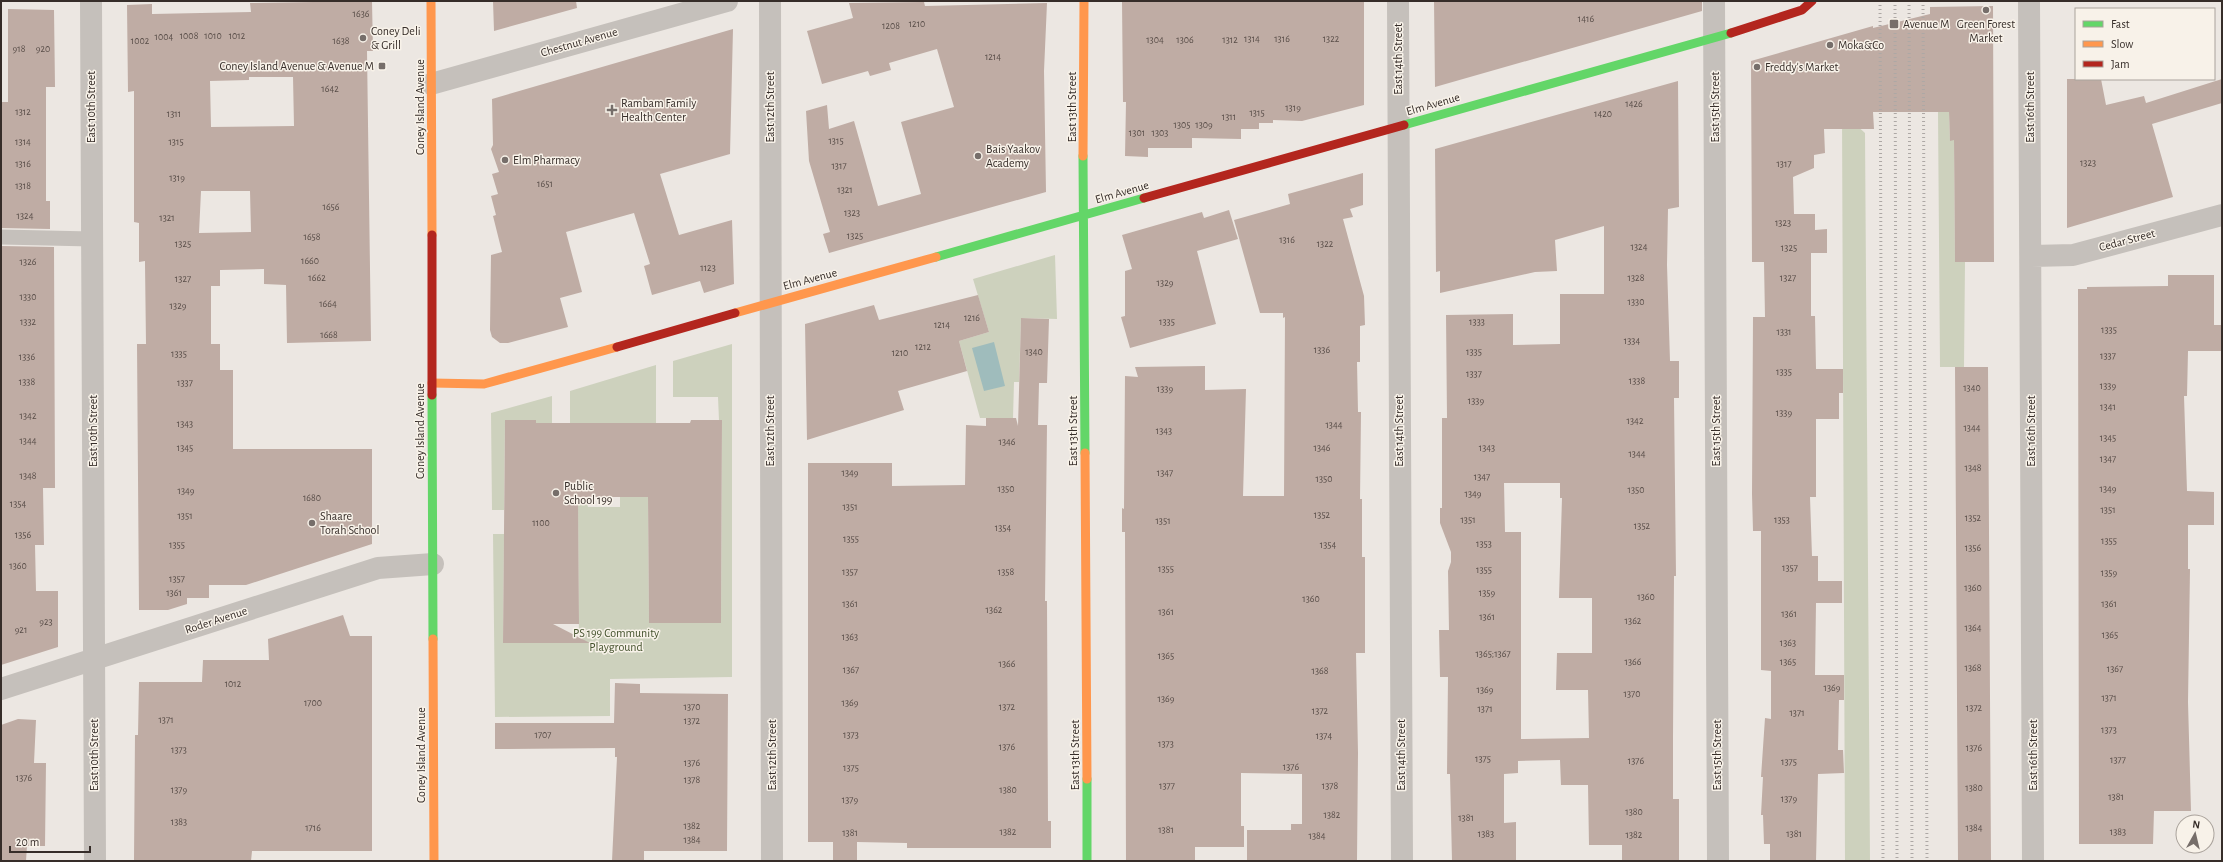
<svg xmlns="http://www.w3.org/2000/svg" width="2223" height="862" viewBox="0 0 2223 862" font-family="'Alegreya Sans',sans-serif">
<rect width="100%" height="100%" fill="#ece7e2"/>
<path fill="#cdd1bd" d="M1842,112L1865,133L1870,861H1845Z
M1938,112H1949L1950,140H1954L1955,262H1965L1964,367H1940Z
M1055,255L1057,319L1021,318L1019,382H1014L1013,418H980L959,341L989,332L973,279Z
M732,344V677L610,679V716L495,717L493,534H504L503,643H579L578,501H587L588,507H620V491L648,495L649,623H721L722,420H719L718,397H673V361Z
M656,365V423H570V391Z
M552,396V423H536L535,420L505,421L504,510H492L491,413Z"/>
<path fill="#9fbcbc" d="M994,342L1005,386L984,391L972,348Z"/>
<path fill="#bfaca4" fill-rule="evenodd" d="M372,1L373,51H367L371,341L287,343L286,285L264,284V269L220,270V286H211V344H220V370H233V449H372V544L246,585H209V598H187V604L168,610H139L137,344H146L145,264V261L139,262V223L134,222V91L128,92L127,5L152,4V14L201,13L251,12L250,3ZM249,77H293L294,126L211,127L210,81L249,80ZM201,191H250L251,232L199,233Z
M493,1H576L577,8L494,31Z
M1122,1H1364V105L1302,121L1273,120V123H1259V129H1241V139L1192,138V148H1148V157L1125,156L1126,102H1123Z
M1434,1H1702V11L1435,87Z
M924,2L925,6L1047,3L1044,71L1046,192L829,253L823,234L830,232L809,161L806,111L827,105L829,129L854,121L878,206L921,194L901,122L954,107L937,49L889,63L891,70L870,76L868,71L822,84L807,31L853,18L849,3Z
M1993,6L1994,262H1955L1954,140L1950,141L1949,112H1873L1874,129H1824L1825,153L1814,155V168L1793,177L1794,214H1815V230L1827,229V253H1811V316H1815L1816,369H1843V393H1839V419H1816V497H1810L1812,556H1818V581H1842V603H1816L1815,675H1844V700H1839L1838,750H1843L1844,773L1818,774L1816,861H1770V844H1764L1763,815H1761L1763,777H1761L1765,718L1771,719V671L1761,670V531H1753L1752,494L1753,317H1765L1764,262H1752L1751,61L1873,26V28L1930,14V7Z
M8,9L54,10L55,87H46V201H50V229L1,228V102H8Z
M733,29L730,154L660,174L679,235L732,220L734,284L704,293L700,281L652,295L644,266L650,264L634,213L566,232L582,292L560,298L568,327L508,343H500L492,337L490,330L491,255L502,252L493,216L496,215L491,196L498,194L492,174L499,172L491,149L493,145L492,99Z
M2067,79H2101L2106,105L2144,96L2146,103L2222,79V103L2152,124L2173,197L2067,228Z
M1678,81L1679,207L1668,209L1667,265L1670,361H1679V398H1674L1676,576H1674L1673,737V799H1679V861H1622V845H1589L1588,785H1561L1560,760L1518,761V773L1504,774V823L1516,822V861H1452L1450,774H1447L1448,677H1440L1439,630H1449L1448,571L1451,562V552L1440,523V508H1442V418H1447L1446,315L1513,314V345L1560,344V294H1604V226L1555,240L1557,271L1535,272L1440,293V271L1436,272L1435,149ZM1504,483H1560V498H1562L1559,598H1592V653H1557L1556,690H1588L1589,738L1521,739V532H1505Z
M1363,173V205L1350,209L1353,217L1343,219L1364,296L1365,325L1360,326V362H1357L1358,412H1361L1360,499H1362V557H1365V653H1356L1358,753L1357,861H1247V830H1291V824H1302V774L1241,773V826H1244V847H1195V861H1126L1125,532H1122V508L1124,509L1125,376L1138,377L1135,367L1205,366V390L1246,389L1243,496H1284L1285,317L1283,318V313H1260L1234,220L1290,204L1288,194Z
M1229,210L1238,239L1197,251L1216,324L1130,348L1121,317L1125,316V271L1132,269L1122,235L1202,212L1204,218Z
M1,246L54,247L55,488H43L44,545H35L36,591H58V647L1,665Z
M2168,275H2214V325H2222V351H2188L2187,396H2184L2187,491L2214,492V525H2188V569H2190L2188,702L2191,811H2154L2153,844H2079L2078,289H2087V287L2168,286Z
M978,295L989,332L959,341L967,371L898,391L904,410L807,440L805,324L874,305L879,320Z
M1021,318L1049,319L1047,383H1039L1038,425H1047L1045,601H1047L1048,821H1051V848H907V843L857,842V861H833V842H808V463H892V486L965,485L966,425L986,426V418H1016L1018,426Z
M1955,367H1988L1991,861H1958Z
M505,420H536V423H690L691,420H722L721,623H649L648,497H578L579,624H553L590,643H503Z
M343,615L350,636H372V851H252L251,861H134L135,735H138L139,682H202L203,660H269L268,639Z
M615,683L640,684V693L728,694L727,851H644V861H612L617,757H615V748L495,749V723H614Z
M18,719L36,720L34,763H46L45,846H27L26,861H1V725Z"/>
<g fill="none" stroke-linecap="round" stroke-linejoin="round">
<path stroke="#c5c0bb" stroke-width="15" d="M1,237L92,239"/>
<path stroke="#c5c0bb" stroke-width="22" d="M91,1L95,861
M770,1L772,861
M1398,1L1402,861
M1714,1L1718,861
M2029,1L2033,861
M431,84L727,1
M2031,256L2073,255L2222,215
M1,689L378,568L433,564"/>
<path stroke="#63d668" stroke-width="9" d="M1404,125L1731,33
M1083,156L1085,453
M936,257L1144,198
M432,395L433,639
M1087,779V861"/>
<path stroke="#ff974d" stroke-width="9" d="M431,1L432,235
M1083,156L1084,1
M735,313L936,257
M432,383L484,384L617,347
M1085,453L1087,779
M433,639L434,861"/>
<path stroke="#b3261e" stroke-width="9" d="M1731,33L1802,10L1812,1
M1144,198L1404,125
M432,235V395
M617,347L735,313"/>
<path stroke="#ada8a5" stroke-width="3" stroke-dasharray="1 3" stroke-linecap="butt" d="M1880,1L1883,861
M1895,1L1897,861
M1909,1L1912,861
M1923,1L1927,861"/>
</g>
<g fill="#766e6a" stroke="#f8f2e9" stroke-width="1.5">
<circle cx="1986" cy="10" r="4"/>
<rect x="1889" y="19" width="10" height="10" rx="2"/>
<circle cx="363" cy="38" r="4"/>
<circle cx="1830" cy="45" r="4"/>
<rect x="378" y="62" width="8" height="8" rx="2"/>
<circle cx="1757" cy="67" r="4"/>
<path d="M610 104h4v4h4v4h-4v4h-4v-4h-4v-4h4z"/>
<circle cx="978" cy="156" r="4"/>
<circle cx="505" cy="160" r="4"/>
<circle cx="556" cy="493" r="4"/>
<circle cx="312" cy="523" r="4"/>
</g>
<g text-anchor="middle" stroke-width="3" stroke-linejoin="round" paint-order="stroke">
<g font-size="10" fill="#584d48">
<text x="361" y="17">1636</text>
<text x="1586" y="22">1416</text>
<text x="917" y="27">1210</text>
<text x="891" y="29">1208</text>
<text x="189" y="39">1008</text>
<text x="213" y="39">1010</text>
<text x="237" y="39">1012</text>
<text x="164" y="40">1004</text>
<text x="1252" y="42">1314</text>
<text x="1282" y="42">1316</text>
<text x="1331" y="42">1322</text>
<text x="1155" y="43">1304</text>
<text x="1185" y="43">1306</text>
<text x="1230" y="43">1312</text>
<text x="140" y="44">1002</text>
<text x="341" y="44">1638</text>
<text x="19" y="52">918</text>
<text x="43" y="52">920</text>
<text x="993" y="60">1214</text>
<text x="330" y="92">1642</text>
<text x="1634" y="107">1426</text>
<text x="1293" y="111">1319</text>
<text x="23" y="115">1312</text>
<text x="1257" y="116">1315</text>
<text x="174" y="117">1311</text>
<text x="1603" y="117">1420</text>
<text x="1229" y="120">1311</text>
<text x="1182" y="128">1305</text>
<text x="1204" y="128">1309</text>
<text x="1137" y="136">1301</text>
<text x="1160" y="136">1303</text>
<text x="836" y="144">1315</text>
<text x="23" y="145">1314</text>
<text x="176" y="145">1315</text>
<text x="2088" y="166">1323</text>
<text x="23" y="167">1316</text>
<text x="1784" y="167">1317</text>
<text x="839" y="169">1317</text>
<text x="177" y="181">1319</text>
<text x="545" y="187">1651</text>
<text x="23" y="189">1318</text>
<text x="845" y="193">1321</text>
<text x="331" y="210">1656</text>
<text x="852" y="216">1323</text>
<text x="25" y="219">1324</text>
<text x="167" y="221">1321</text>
<text x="1783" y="226">1323</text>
<text x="855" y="239">1325</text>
<text x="312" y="240">1658</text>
<text x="1287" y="243">1316</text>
<text x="183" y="247">1325</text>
<text x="1325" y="247">1322</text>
<text x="1639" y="250">1324</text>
<text x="1789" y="251">1325</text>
<text x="310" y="264">1660</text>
<text x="28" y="265">1326</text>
<text x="708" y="271">1123</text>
<text x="317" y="281">1662</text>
<text x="1636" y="281">1328</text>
<text x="1788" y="281">1327</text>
<text x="183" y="282">1327</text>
<text x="1165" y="286">1329</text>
<text x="28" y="300">1330</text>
<text x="1636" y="305">1330</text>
<text x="328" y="307">1664</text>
<text x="178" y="309">1329</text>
<text x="972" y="321">1216</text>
<text x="28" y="325">1332</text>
<text x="1167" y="325">1335</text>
<text x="1477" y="325">1333</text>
<text x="942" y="328">1214</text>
<text x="2109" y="333">1335</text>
<text x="1784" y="335">1331</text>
<text x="329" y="338">1668</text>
<text x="1632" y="344">1334</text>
<text x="923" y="350">1212</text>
<text x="1322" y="353">1336</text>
<text x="1034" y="355">1340</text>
<text x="1474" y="355">1335</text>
<text x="900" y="356">1210</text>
<text x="179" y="357">1335</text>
<text x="2108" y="359">1337</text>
<text x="27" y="360">1336</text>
<text x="1784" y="375">1335</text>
<text x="1474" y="377">1337</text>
<text x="1637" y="384">1338</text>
<text x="27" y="385">1338</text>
<text x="185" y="386">1337</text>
<text x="2108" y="389">1339</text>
<text x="1972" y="391">1340</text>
<text x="1165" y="392">1339</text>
<text x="1476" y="404">1339</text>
<text x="2108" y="410">1341</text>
<text x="1784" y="416">1339</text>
<text x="28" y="419">1342</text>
<text x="1635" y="424">1342</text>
<text x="185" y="427">1343</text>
<text x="1334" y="428">1344</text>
<text x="1972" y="431">1344</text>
<text x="1164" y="434">1343</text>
<text x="2108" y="441">1345</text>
<text x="28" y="444">1344</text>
<text x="1007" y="445">1346</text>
<text x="185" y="451">1345</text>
<text x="1322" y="451">1346</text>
<text x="1487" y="451">1343</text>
<text x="1637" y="457">1344</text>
<text x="2108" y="462">1347</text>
<text x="1973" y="471">1348</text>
<text x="850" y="476">1349</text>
<text x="1165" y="476">1347</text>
<text x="28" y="479">1348</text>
<text x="1482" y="480">1347</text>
<text x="1324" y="482">1350</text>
<text x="1006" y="492">1350</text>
<text x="2108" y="492">1349</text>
<text x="1636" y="493">1350</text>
<text x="186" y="494">1349</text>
<text x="1473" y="497">1349</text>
<text x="312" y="501">1680</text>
<text x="18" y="507">1354</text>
<text x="850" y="510">1351</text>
<text x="2108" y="513">1351</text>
<text x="1322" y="518">1352</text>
<text x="185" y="519">1351</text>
<text x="1973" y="521">1352</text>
<text x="1468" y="523">1351</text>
<text x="1782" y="523">1353</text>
<text x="1163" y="524">1351</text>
<text x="541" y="526">1100</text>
<text x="1642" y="529">1352</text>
<text x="1003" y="531">1354</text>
<text x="23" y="538">1356</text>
<text x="851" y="542">1355</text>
<text x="2109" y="544">1355</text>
<text x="1484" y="547">1353</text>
<text x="177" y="548">1355</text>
<text x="1328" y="548">1354</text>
<text x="1973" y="551">1356</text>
<text x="18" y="569">1360</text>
<text x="1790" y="571">1357</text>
<text x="1166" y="572">1355</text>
<text x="1484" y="573">1355</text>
<text x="850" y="575">1357</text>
<text x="1006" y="575">1358</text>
<text x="2109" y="576">1359</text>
<text x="177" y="582">1357</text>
<text x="1973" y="591">1360</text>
<text x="174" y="596">1361</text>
<text x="1487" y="596">1359</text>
<text x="1646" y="600">1360</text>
<text x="1311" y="602">1360</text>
<text x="850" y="607">1361</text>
<text x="2109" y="607">1361</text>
<text x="994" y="613">1362</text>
<text x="1166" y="615">1361</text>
<text x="1789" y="617">1361</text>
<text x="1487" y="620">1361</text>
<text x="1633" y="624">1362</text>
<text x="46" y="625">923</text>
<text x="1973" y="631">1364</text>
<text x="21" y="633">921</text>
<text x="2110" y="638">1365</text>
<text x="850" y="640">1363</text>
<text x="1788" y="646">1363</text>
<text x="1493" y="657">1365;1367</text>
<text x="1166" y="659">1365</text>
<text x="1633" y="665">1366</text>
<text x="1788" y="665">1365</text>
<text x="1007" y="667">1366</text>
<text x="1973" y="671">1368</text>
<text x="2115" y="672">1367</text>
<text x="851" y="673">1367</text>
<text x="1320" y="674">1368</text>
<text x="233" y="687">1012</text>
<text x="1832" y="691">1369</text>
<text x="1485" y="693">1369</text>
<text x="1632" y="697">1370</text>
<text x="2109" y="701">1371</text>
<text x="1166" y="702">1369</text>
<text x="313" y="706">1700</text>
<text x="850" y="706">1369</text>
<text x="692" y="710">1370</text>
<text x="1007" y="710">1372</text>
<text x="1974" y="711">1372</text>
<text x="1485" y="712">1371</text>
<text x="1320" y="714">1372</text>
<text x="1797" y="716">1371</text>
<text x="166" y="723">1371</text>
<text x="692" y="724">1372</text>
<text x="2109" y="733">1373</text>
<text x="543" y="738">1707</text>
<text x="851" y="738">1373</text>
<text x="1324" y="739">1374</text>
<text x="1166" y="747">1373</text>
<text x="1007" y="750">1376</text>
<text x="1974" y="751">1376</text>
<text x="179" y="753">1373</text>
<text x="1483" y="762">1375</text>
<text x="2118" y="763">1377</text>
<text x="1636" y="764">1376</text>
<text x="1789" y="765">1375</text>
<text x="692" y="766">1376</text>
<text x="1291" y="770">1376</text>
<text x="851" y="771">1375</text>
<text x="24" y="781">1376</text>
<text x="692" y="783">1378</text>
<text x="1167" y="789">1377</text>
<text x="1330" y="789">1378</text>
<text x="1974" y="791">1380</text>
<text x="179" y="793">1379</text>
<text x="1008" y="793">1380</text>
<text x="2116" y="800">1381</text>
<text x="1789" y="802">1379</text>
<text x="850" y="803">1379</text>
<text x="1634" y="815">1380</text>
<text x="1332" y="818">1382</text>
<text x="1466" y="821">1381</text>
<text x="179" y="825">1383</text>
<text x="692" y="829">1382</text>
<text x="313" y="831">1716</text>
<text x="1974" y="831">1384</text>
<text x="1166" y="833">1381</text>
<text x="1008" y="835">1382</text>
<text x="2118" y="835">1383</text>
<text x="850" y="836">1381</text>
<text x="1486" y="837">1383</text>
<text x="1794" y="837">1381</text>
<text x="1634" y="838">1382</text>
<text x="1317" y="839">1384</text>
<text x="692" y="843">1384</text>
</g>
<g font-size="12" fill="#362d29" stroke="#f8f2e9" text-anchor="start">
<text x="1903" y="28">Avenue M</text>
<text x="1986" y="28" text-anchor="middle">Green Forest<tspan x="1986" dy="14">Market</tspan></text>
<text x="371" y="35">Coney Deli<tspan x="371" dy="14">&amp; Grill</tspan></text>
<text x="1838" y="49">Moka&amp;Co</text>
<text x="374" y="70" text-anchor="end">Coney Island Avenue &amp; Avenue M</text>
<text x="1765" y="71">Freddy's Market</text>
<text x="621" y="107">Rambam Family<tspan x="621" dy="14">Health Center</tspan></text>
<text x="986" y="153">Bais Yaakov<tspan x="986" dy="14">Academy</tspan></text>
<text x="513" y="164">Elm Pharmacy</text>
<text x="564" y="490">Public<tspan x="564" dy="14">School 199</tspan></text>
<text x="320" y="520">Shaare<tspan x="320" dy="14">Torah School</tspan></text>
</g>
<g font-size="12" fill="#362d29" stroke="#f8f2e9">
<text transform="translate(579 42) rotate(-16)" y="4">Chestnut Avenue</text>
<text transform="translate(1398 59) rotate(-90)" y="4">East 14th Street</text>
<text transform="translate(1433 104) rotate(-16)" y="4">Elm Avenue</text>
<text transform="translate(91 107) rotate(-90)" y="4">East 10th Street</text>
<text transform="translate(420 107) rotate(-90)" y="4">Coney Island Avenue</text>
<text transform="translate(770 107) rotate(-90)" y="4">East 12th Street</text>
<text transform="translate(1072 107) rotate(-90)" y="4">East 13th Street</text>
<text transform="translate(1715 107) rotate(-90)" y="4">East 15th Street</text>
<text transform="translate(2030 107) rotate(-90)" y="4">East 16th Street</text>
<text transform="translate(1122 192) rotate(-16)" y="4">Elm Avenue</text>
<text transform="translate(2127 240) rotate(-15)" y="4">Cedar Street</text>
<text transform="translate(810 279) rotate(-15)" y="4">Elm Avenue</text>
<text transform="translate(93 431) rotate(-90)" y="4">East 10th Street</text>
<text transform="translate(420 431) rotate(-90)" y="4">Coney Island Avenue</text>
<text transform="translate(770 431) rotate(-90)" y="4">East 12th Street</text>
<text transform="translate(1073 431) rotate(-90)" y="4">East 13th Street</text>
<text transform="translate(1399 431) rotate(-90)" y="4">East 14th Street</text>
<text transform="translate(1716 431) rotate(-90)" y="4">East 15th Street</text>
<text transform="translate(2031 431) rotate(-90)" y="4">East 16th Street</text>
<text transform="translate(216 620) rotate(-18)" y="4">Roder Avenue</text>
<text transform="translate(94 755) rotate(-90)" y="4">East 10th Street</text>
<text transform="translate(421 755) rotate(-90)" y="4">Coney Island Avenue</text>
<text transform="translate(772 755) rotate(-90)" y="4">East 12th Street</text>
<text transform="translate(1075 755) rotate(-90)" y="4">East 13th Street</text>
<text transform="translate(1401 755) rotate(-90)" y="4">East 14th Street</text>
<text transform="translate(1717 755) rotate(-90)" y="4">East 15th Street</text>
<text transform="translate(2033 755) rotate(-90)" y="4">East 16th Street</text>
</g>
<g font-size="12" fill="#45532e" stroke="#f8f2e9">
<text x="616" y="637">PS 199 Community<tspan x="616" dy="14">Playground</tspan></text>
</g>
</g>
<rect width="2223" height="862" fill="none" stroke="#362d29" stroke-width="4"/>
<rect x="2075" y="8" width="140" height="72" fill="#f8f2e9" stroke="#aaa39c"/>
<rect x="2083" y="21" width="20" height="6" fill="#63d668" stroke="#aaa39c"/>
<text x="2111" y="28" font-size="12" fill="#362d29">Fast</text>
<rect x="2083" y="41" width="20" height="6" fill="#ff974d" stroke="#aaa39c"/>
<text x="2111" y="48" font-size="12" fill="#362d29">Slow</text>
<rect x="2083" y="61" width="20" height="6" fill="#b3261e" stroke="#aaa39c"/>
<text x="2111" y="68" font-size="12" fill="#362d29">Jam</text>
<g transform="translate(2195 834) rotate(8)"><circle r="19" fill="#f8f2e9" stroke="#aaa39c"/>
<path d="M0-3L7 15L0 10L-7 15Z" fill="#766e6a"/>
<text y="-6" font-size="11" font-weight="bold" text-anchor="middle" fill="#362d29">N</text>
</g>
<path d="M10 846v6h80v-6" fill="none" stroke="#362d29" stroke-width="2"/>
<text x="16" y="846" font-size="12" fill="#362d29" stroke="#f8f2e9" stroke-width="3" paint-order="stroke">20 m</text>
</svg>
